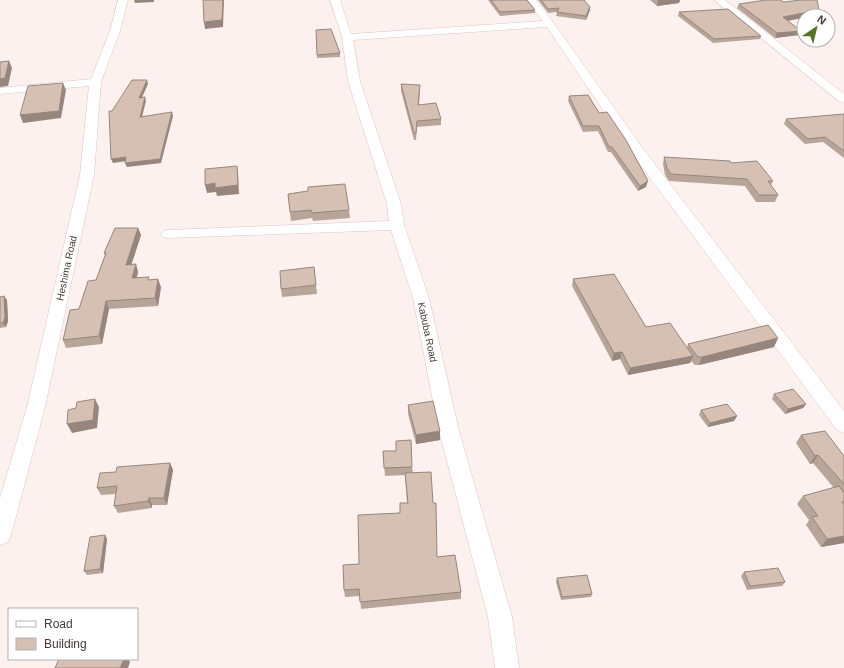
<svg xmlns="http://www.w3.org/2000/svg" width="844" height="668" viewBox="0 0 844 668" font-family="Arial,sans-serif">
<rect width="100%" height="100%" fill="#fcf1ee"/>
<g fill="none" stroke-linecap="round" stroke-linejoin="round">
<defs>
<path id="street" d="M118,0H128L120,31L101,82L94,175L45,407L11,535L8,542L0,545V498L27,407L80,175L89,86L0,94V88L91,79L110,31Z
M330,0H340L351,34L543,21L526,0H536L553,22L644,150L844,411V433L837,430L634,156L547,27L353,40L360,81L401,204L404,225L429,298L458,427L512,617L519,668H495L488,617L438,427L413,298L391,230L168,238L163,237L161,234L163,231L168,230L389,221L387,204L348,81L342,37Z
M714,0H725L844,94V103L840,102Z"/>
</defs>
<use href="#street" stroke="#dec4bd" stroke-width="1"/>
<use href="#street" fill="#fff" fill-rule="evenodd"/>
</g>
<path fill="#b8a59a" d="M488,0H527L535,10V13L500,16Z
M538,0H584L590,7V10L586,20L556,16L557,12L548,13Z
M650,0H680L679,3L657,6Z
M784,2L817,15L804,16L802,18L787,21L799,35L775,38L737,8L739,4Z
M679,12L761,36L760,39L713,43L678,16Z
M340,53V57L317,58V55Z
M401,84L420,91L419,105L441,119V125L417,127L416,140H414L401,91Z
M588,95L646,187L638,191L611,152H608L598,131L583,132L568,101L569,96Z
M844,114V158L823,142L805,144L784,124L786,119Z
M664,157L731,163L773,181L771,185L778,195L775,202H756L745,186L669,181L665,175L663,164Z
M288,194L349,210L350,218L313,221L312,218L291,221Z
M138,228L141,235L131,265L138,272L137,278L150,280L161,287L158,306L109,309L102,344L66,348L63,340L79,309L96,280L105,256L104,253Z
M314,267L317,294L282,297L281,289Z
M573,279L646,327L687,348L688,344L778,338L774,347L699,365H695L691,361L690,363L628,375L620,359L612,361L572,286Z
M4,296L7,300L8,321L6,327L0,328V297Z
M774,394L806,404L803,408L785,414L772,399Z
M408,405L440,440L416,444L408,414Z
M701,410L737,416L734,421L708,427L699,415Z
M801,435L844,456V543L821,547L806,525L809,520L797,504L803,496L834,488L813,463L810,464L796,443Z
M383,451L412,467L413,473L437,557L461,592V599L361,609L360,596L345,597L344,590L359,564L407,503L405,475L385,476Z
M170,463L173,470L167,505H152V508L118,513L114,506L116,494L101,495L97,488L116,472Z
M105,535L107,539L103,573L87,575L84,571Z
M744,572L785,582L782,586L747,590L741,576Z
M557,578L592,594L591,597L561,600L556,582Z"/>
<path fill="#96867d" d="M134,0H154V2L135,3Z
M223,0H224L223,27L205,29L204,22Z
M658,0H680L679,3L657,6Z
M590,7V10L586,20V16Z
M819,10L817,15L804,16L802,18L781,22L783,17Z
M801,31L799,35L775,38L777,33Z
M9,61L12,68L8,86L0,87V79Z
M147,80L148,84L140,102L139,98Z
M63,83L66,90L61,118L23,123L20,115Z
M145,97L146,101L141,121L140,117Z
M172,112L173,116L161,163L127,167L125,163Z
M126,157L127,161L113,163L111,159Z
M237,166L238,174L239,194L217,196L216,192L207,193L205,185Z
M648,181L646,187L638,191L640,186Z
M138,228L141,235L129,272L126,265Z
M136,264L138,272L134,285L132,278Z
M158,279L161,287L158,306L155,298Z
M4,296L7,300L8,321L6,327L3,323Z
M106,301L109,309L102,344L99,336Z
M778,338L774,347L699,365L702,357Z
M622,352L620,359L612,361L614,353Z
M693,356L690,363L628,375L630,368Z
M95,399L99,407L97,428L72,433L67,424Z
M806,404L803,408L785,414L788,409Z
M737,416L734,421L708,427L710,423Z
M440,431V440L416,444V435Z
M818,455L813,463L810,464L815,456Z
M170,463L173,470L167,505L164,498Z
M149,498L152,505V508L148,501Z
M105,535L107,539L103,573L100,569Z
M844,536V543L821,547L827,539Z
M124,659H128L130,662L128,668H120Z"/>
<path fill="#d6c0b3" stroke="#96867d" d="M203,0H223L222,20L204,22Z
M491,0H527L535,10L500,12Z
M541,0H584L590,7L586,16L557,12L559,8L548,9Z
M766,0H780L784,2L801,0H817L819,10L783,17L801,31L777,33L739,4Z
M728,9L761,36L714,39L679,12Z
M331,29L340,53L317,55L316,30Z
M9,61L5,78L0,79V62Z
M132,80H147L139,98L145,97L140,117L172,112L160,159L125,163L126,157L111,159L109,111H112Z
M63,83L59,111L20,115L28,86Z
M401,84L420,85L418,105L436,103L441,119L417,121L416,133H414Z
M588,95L599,113L607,112L626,140L648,181L640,186L612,147H609L599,126H583L569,96Z
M844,114V151L825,137L808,139L786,119Z
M664,157L730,161L731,163L757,161L773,181H768L778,195H759L747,179L671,174L667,168Z
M237,166L238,185L215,188V183L205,185V169Z
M345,184L349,210L312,213L311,210L290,212L288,194L308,191V187Z
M115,228H138L126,265L136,264L132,278L149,277L148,280L158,279L155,298L106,301L99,336L63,340L70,310L79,309L88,281L96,280L106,253H104Z
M314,267L316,285L281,289L280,271Z
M614,274L646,327L670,323L693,356L630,368L622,352L614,353L573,279Z
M4,296L5,317L3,323H0V297Z
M768,325L778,338L702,357H698L688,344Z
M793,389L806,404L788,409L774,394Z
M95,399L93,420L67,424L68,410L76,408L77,402Z
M433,401L440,431L416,435L408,405Z
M727,404L737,416L710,423L701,410Z
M825,431L844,456V484L818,455L815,456L801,435Z
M411,440L412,467L384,468L383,451H396V441Z
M170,463L164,498H149L148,501L114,506L117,486L97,488L100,473L116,472L117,467Z
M431,472L433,503H436L437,557L455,555L461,592L360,602L359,589L344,590L343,565L359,564L358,515L400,513V503H408L405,473Z
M839,486L844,493V501L842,502L844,505V536L827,539L812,517L818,516L803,496Z
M105,535L100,569L84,571L90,537Z
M778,568L785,582L750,586L744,572Z
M587,575L592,594L562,597L557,578Z
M59,659H89L93,660L94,659H124L120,668H55Z"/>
<g text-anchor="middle" stroke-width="4" stroke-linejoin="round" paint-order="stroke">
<g font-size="10" fill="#443936" stroke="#fff">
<text transform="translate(66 268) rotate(-78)" y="4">Heshima Road</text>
<text transform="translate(428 332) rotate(78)" y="4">Kabuba Road</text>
</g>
</g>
<rect x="8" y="608" width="130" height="52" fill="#ffffff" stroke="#b4b0af"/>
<rect x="16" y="621" width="20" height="6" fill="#ffffff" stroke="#b4b0af"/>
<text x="44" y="628" font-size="12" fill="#443936">Road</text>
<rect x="16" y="638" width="20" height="12" fill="#d6c0b3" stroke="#b4b0af"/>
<text x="44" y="648" font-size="12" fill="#443936">Building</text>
<g transform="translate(816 28) rotate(35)"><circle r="19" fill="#ffffff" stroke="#b4b0af"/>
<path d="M0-3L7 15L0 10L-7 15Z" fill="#567328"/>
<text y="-6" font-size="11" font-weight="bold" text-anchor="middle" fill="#443936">N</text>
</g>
</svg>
